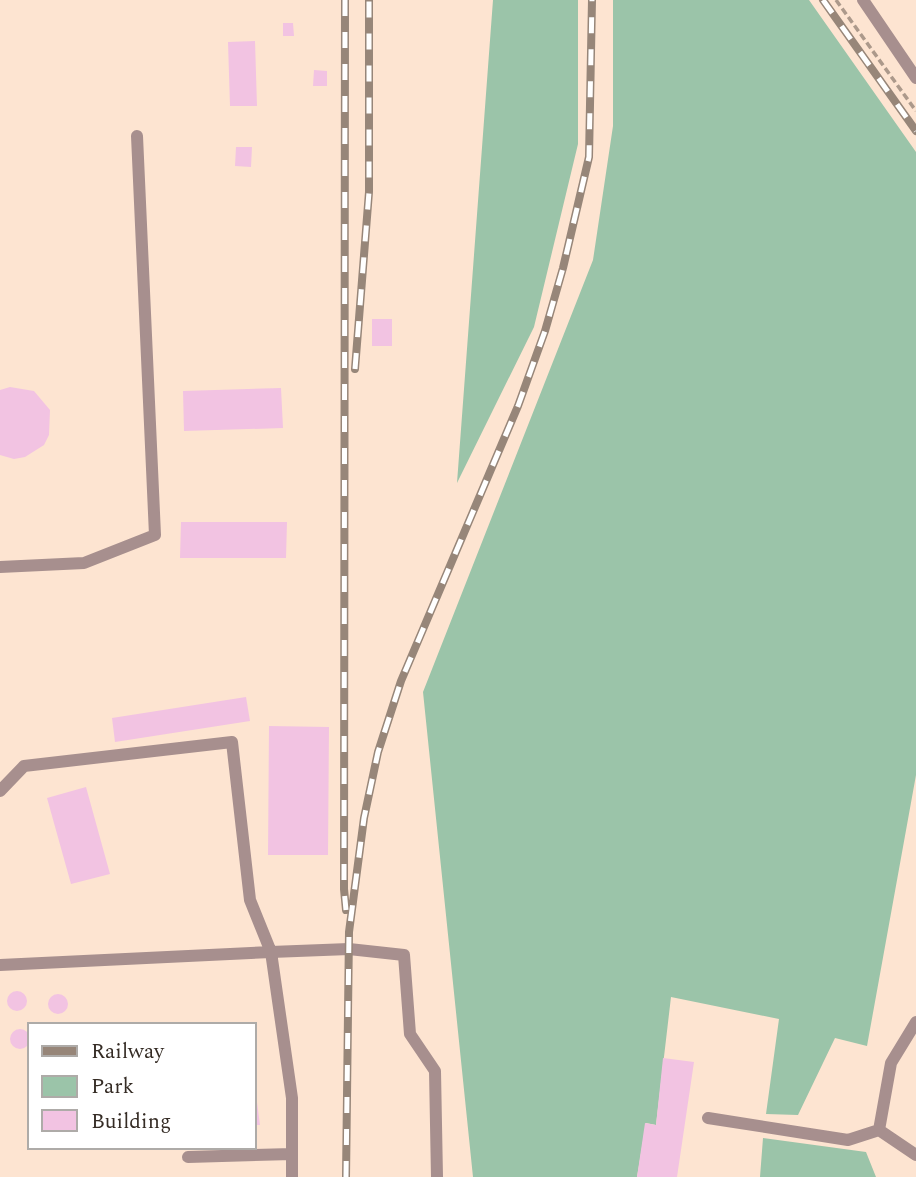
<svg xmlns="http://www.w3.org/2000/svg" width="916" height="1177" viewBox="0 0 916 1177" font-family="Spectral,serif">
<rect width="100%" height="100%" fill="#fde4d1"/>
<path fill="#9bc4a9" d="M493,0H578V144L534,327L457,483Z
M613,0H809L916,152V775L867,1046L835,1038L798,1115L766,1114L779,1019L671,997L656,1125L646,1123L637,1177H473L423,692L593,260L613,126Z
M763,1138L866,1152L876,1177H760Z"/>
<path fill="#f2c3e2" d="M283,23H293L294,36H283Z
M255,41L257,106H230L228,42Z
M314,70L327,71V86H313Z
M236,147H252L251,167L235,166Z
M372,319H392V346H372Z
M10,387L34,391L50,410L49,435L44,445L25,457L14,459L0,455V390Z
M281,388L283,428L184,431L183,391Z
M181,522H287L286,558H180Z
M246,697L250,721L115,742L112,718Z
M269,726L329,727L328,855H268Z
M86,787L110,874L71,884L47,798Z
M7 1001a10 10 0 1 1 20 0a10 10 0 1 1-20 0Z
M48 1004a10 10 0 1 1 20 0a10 10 0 1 1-20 0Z
M10 1039a10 10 0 1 1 20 0a10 10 0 1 1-20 0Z
M663,1058L694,1062L677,1177H637L645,1123L656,1125Z
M255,1087L260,1125H254V1088Z"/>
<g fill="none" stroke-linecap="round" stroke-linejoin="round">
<path stroke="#ac998b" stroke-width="3.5" stroke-dasharray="7 3.5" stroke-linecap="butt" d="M836,0L916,111"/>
<path stroke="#a78f8e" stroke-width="12" d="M863,0L916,78
M0,567L84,563L155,535L137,136
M0,791L24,766L232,742L250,900L271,952L349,949L404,955L410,1034L435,1071L437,1177
M0,965L271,952L292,1098V1177
M916,1022L891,1063L879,1130L916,1155
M708,1118L848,1140L879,1130
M188,1157L292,1154"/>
<defs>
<path id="rail" d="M345,0L344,889L346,910
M823,0L916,131
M355,369L369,192V0
M346,1177L349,932L364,818L378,752L401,681L518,406L545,331L563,268L589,157L592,0"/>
</defs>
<use href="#rail" stroke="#978679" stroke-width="8"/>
<use href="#rail" stroke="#fff" stroke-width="5" stroke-dasharray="16" stroke-linecap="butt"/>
</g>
<rect x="28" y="1023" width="228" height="126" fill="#ffffff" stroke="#aeaba8" stroke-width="2"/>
<rect x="42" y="1046" width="35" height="10" fill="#978679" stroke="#aeaba8" stroke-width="2"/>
<text x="91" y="1058" font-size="21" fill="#352c25">Railway</text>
<rect x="42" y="1076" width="35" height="21" fill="#9bc4a9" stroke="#aeaba8" stroke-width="2"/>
<text x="91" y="1093" font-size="21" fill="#352c25">Park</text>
<rect x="42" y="1110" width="35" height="21" fill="#f2c3e2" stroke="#aeaba8" stroke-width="2"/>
<text x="91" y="1128" font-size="21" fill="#352c25">Building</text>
</svg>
